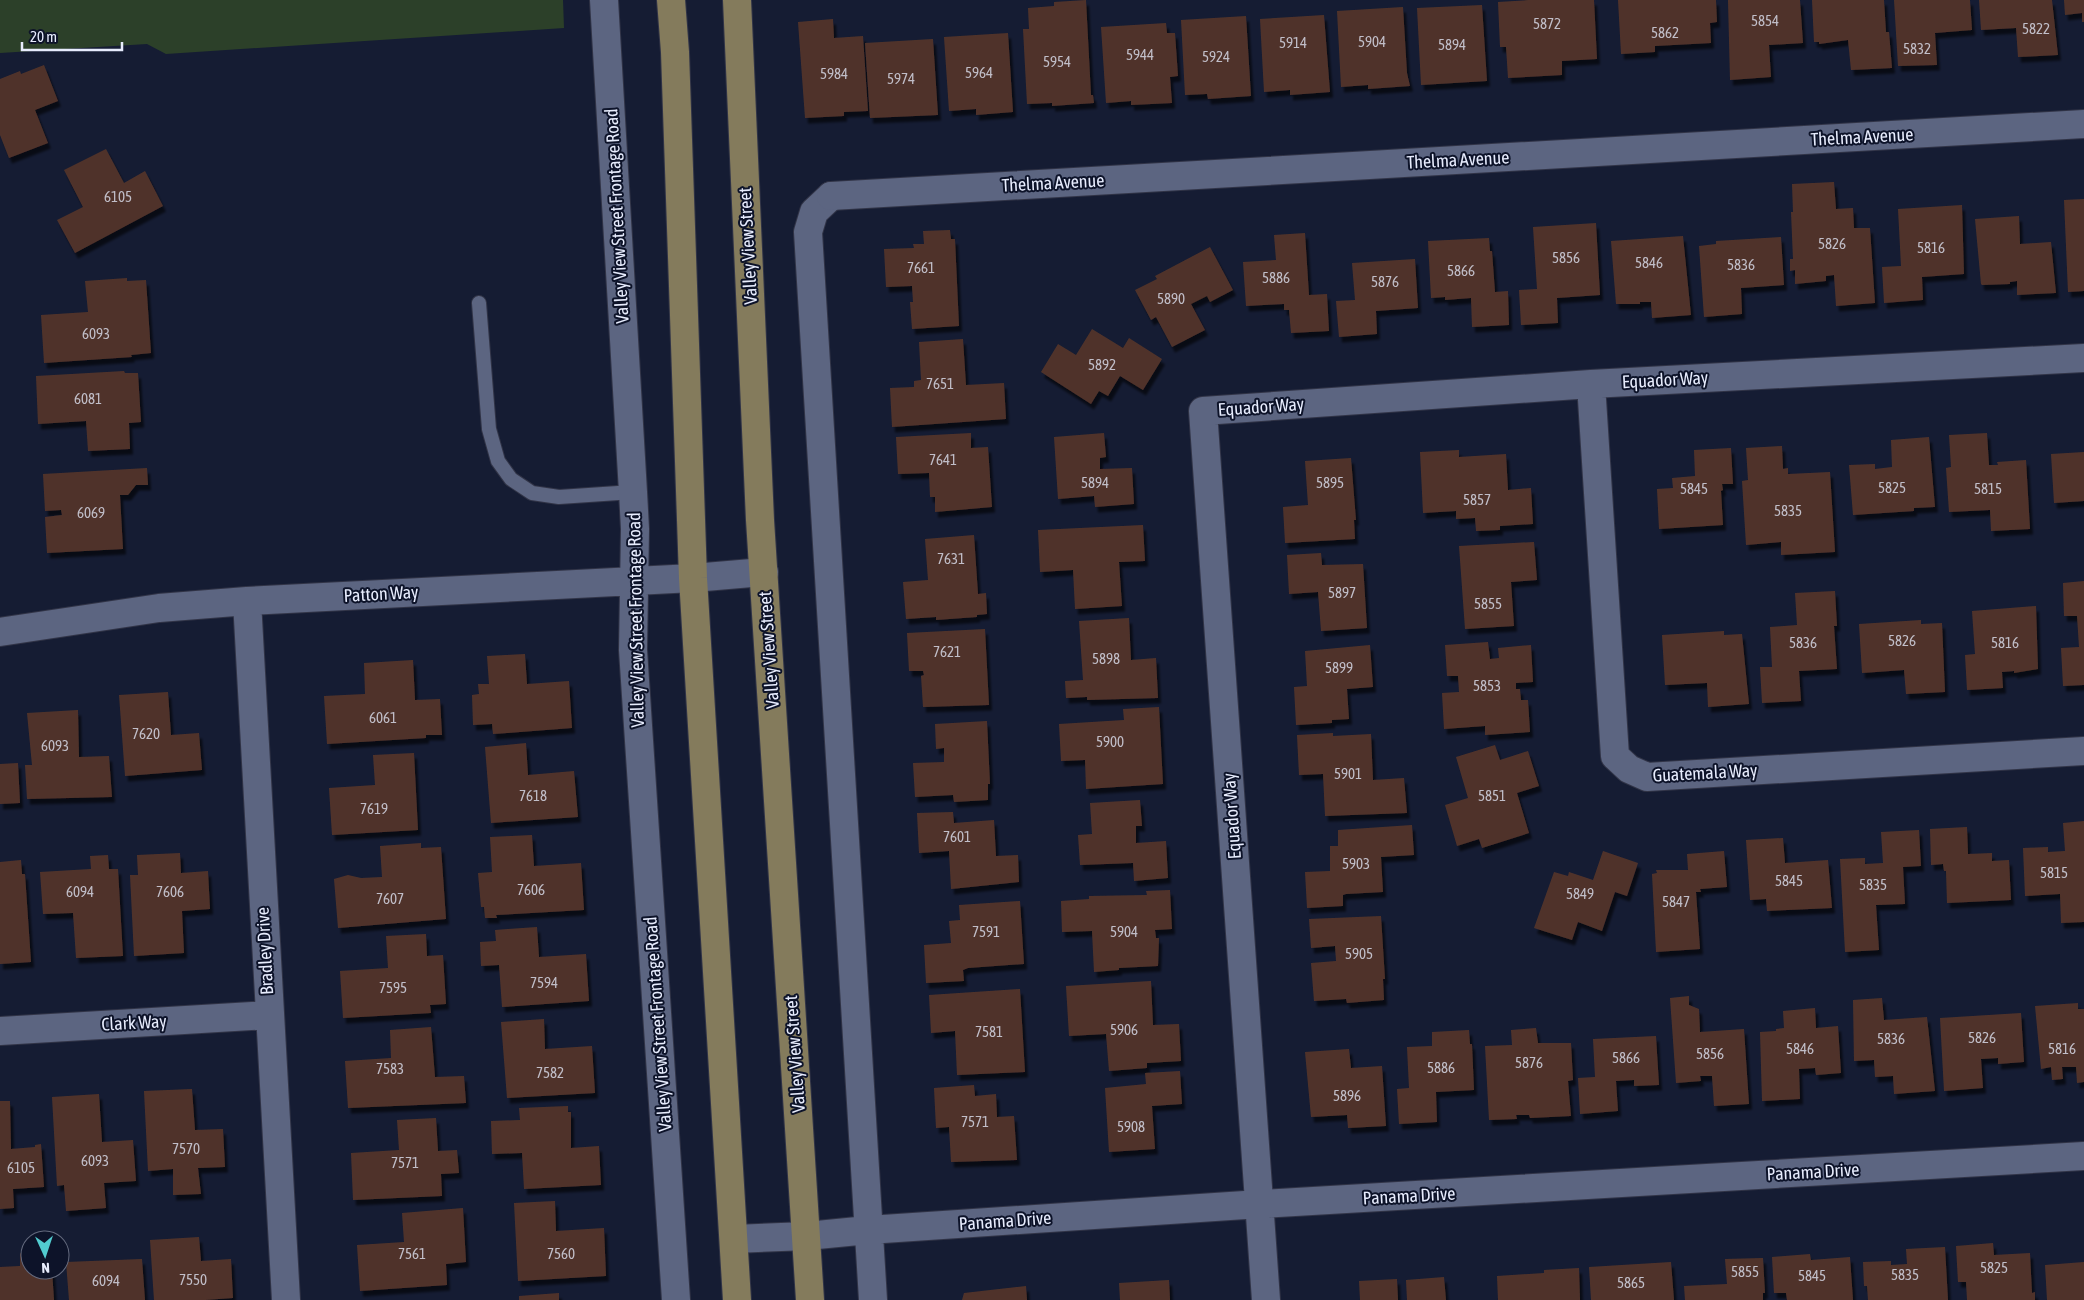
<svg xmlns="http://www.w3.org/2000/svg" width="2084" height="1300" viewBox="0 0 2084 1300" font-family="'Asap Condensed',sans-serif">
<defs>
<filter id="shadow"><feDropShadow dx="3" dy="5.5" stdDeviation="1" flood-color="#0009"/></filter>
</defs>
<rect width="100%" height="100%" fill="#151c33"/>
<path fill="#2c4029" d="M0,0H563L564,28L166,54L147,44L0,53Z"/>
<path fill="#50332a" filter="url(#shadow)" d="M1086,0L1091,95H1093L1094,103L1052,106V103L1027,104L1023,29H1029L1028,8L1054,6V2Z
M1529,0H1594L1597,59L1562,61V75L1508,78L1506,47H1500L1498,2Z
M1618,0H1716L1717,22L1710,23L1711,43L1655,46V52L1621,54Z
M1728,0H1800L1803,43L1769,45L1771,77L1730,80Z
M1812,0H1884L1886,32H1889L1892,68L1851,70L1848,40L1819,44V42H1814Z
M1894,0H1970L1972,30L1935,33L1937,65L1898,66Z
M1979,0H2052L2058,55L2018,57L2016,28L1981,30Z
M2064,0H2084V22H2082V13L2065,15Z
M1482,5L1487,81L1421,85L1417,8Z
M1403,7L1407,73L1410,86L1368,89V85L1341,87L1337,11Z
M1324,15L1330,92L1290,95V90L1264,92L1260,19Z
M1246,16L1251,96L1208,99L1207,94L1185,95L1181,20Z
M833,19L834,38L863,36L868,111L844,112V116L805,118L798,22Z
M1166,23L1167,33H1175L1178,76L1170,77L1172,103L1131,105V101L1106,103L1101,27Z
M1008,33L1013,112L976,115V109L949,111L944,37Z
M933,39L938,115L870,118L865,43Z
M44,65L58,101L35,110L48,143L9,158L0,135V79L20,71L21,74Z
M106,149L124,183L145,171L163,206L75,253L57,220L83,207L64,170Z
M1834,182L1836,209L1853,208L1854,228H1870L1875,303L1836,306L1834,275L1826,276V281L1795,284V270L1790,271V259H1793L1791,212H1793L1792,184Z
M2084,199V291L2068,292L2064,200Z
M1962,205L1964,274L1922,277L1923,300L1884,303L1882,267L1901,266L1898,209Z
M2019,216L2020,244L2051,242L2056,293L2017,295V281L2010,282V284L1982,285L1981,284L1975,219Z
M1596,223L1600,295L1557,298L1558,323L1521,325L1519,290L1537,289L1533,227Z
M950,230L951,239H955L959,326L912,329L910,302H913L912,286L886,287L884,249L914,248L913,244H924L923,231Z
M1305,233L1309,295L1327,294L1329,331L1291,333L1289,310H1284V304L1246,306L1243,262L1276,260L1274,235Z
M1683,236L1691,315L1652,318L1651,302H1640V304H1616L1611,241Z
M1781,237L1784,285L1741,288L1742,314L1704,317L1699,246L1716,244V241Z
M1489,238L1490,251H1492L1495,292L1508,291L1509,325L1472,327L1471,298L1445,300V297L1431,298L1428,241Z
M1210,247L1233,290L1210,302L1207,296L1191,304L1205,330L1172,347L1156,317L1151,320L1135,290L1157,279L1155,276Z
M1415,259L1418,308L1376,311L1377,334L1339,337L1336,301L1355,300L1352,263Z
M127,278V281L146,280L151,353L131,355L132,357L44,363L41,315L88,312L85,281Z
M1092,329L1123,348L1129,338L1162,359L1143,390L1120,376L1108,396L1099,391L1091,404L1041,372L1058,344L1076,355Z
M963,339L966,385L1004,383L1006,419L892,427L890,388L914,387V381L921,380L919,342Z
M124,371L125,373H138L141,422L129,423L130,449L88,451L86,421L38,424L36,376Z
M971,433V448L988,447L992,507L935,512V497H930L929,473L898,474L896,437Z
M1104,433L1106,457L1100,458V469L1132,468L1134,504L1095,507L1094,496L1058,499L1054,437Z
M1987,433L1989,465H1998L1997,462L2026,460L2030,529L1991,531L1990,510L1949,512L1946,468L1951,467L1949,435Z
M1929,437L1935,507L1914,508V511L1853,515L1849,465L1875,464V469L1892,467L1891,440Z
M1782,446L1783,469L1788,468V474L1830,472L1835,552L1781,555V542L1746,545L1742,481L1748,480L1746,448Z
M1731,448L1733,484H1722L1723,490L1721,491L1723,525L1659,529L1657,489L1673,488L1672,478L1695,476L1694,450Z
M1459,450V457L1506,454L1508,490L1531,488L1533,524L1500,526V530L1476,531L1475,518L1456,519V511L1423,513L1420,452Z
M2084,452V501L2054,503L2051,454Z
M1351,458L1356,520H1354L1355,539L1285,543L1283,507L1308,505L1305,461Z
M147,468L148,485H136L128,495H120L123,549L47,553L45,517L62,515L61,510L45,511L43,474Z
M1143,525L1145,561L1119,562L1122,606L1075,609L1073,570L1040,572L1038,530Z
M974,535L978,594L986,593L987,614L977,615V617L936,620V617L906,619L903,582L928,580L925,539Z
M1534,542L1537,580L1511,582L1514,626L1465,629L1459,546Z
M1321,553L1322,565L1363,564L1367,628L1321,631L1318,592L1289,594L1287,555Z
M2084,581V685L2063,686L2061,648L2079,647L2077,616H2064L2063,583Z
M1835,591L1837,626H1834L1837,669L1799,671L1801,701L1762,703L1760,667H1772L1770,627L1797,625L1795,593Z
M2036,606L2038,669L2014,673V671L2002,672L2003,688L1967,690L1965,655L1975,654L1972,611Z
M1129,618L1131,660L1156,658L1158,698L1087,700V697L1066,698L1065,681L1083,680L1079,621Z
M1921,620V624L1942,623L1945,692L1906,694L1904,670L1862,673L1859,624Z
M985,629L989,705L923,707L921,676L924,675L923,671H909L907,633Z
M1724,631V635L1742,634L1749,704L1708,707L1707,683L1665,685L1662,635Z
M1488,642L1490,659L1499,658L1498,648L1531,645L1533,682L1516,683V689H1520L1521,700H1528L1530,732L1485,735V726L1444,729L1442,693L1459,692L1458,676H1447L1445,645Z
M1370,645L1373,687L1347,689L1349,719L1332,720V723L1296,725L1294,687L1307,686L1305,651Z
M525,654L527,684L569,681L572,728L493,734L492,724L473,725L472,695L479,694L478,684H489L487,656Z
M413,660L415,700L440,699L442,735H426V738L327,744L324,696L365,694L364,663Z
M168,692L171,735L199,733L202,770L125,776L119,695Z
M1159,707L1163,784L1086,789L1085,760L1061,761L1059,724L1124,720L1123,709Z
M78,710L79,757L109,756L112,797L27,799L25,765H32L27,713Z
M987,721L990,784H988V800L954,802L953,795L915,797L913,763L944,762V748L936,749L935,724Z
M1333,733V736L1371,734L1373,780L1404,778L1407,813L1325,816L1323,774L1299,775L1297,735Z
M526,743L528,775L574,771L578,817L491,823L485,747Z
M1495,745L1500,760L1528,751L1539,786L1517,793L1529,833L1482,848L1479,839L1457,846L1445,805L1468,798L1456,757Z
M414,753L418,830L332,835L329,788L375,785L373,755Z
M18,763L20,803L0,804V764Z
M1140,800L1142,826H1136V843L1166,841L1168,878L1134,881L1133,863L1080,865L1078,835L1092,834L1090,803Z
M953,812L954,823L994,820L996,856L1018,855L1019,882L951,889L949,851L919,853L917,813Z
M2084,821V922L2061,923L2060,894L2025,896L2023,848L2048,847V852L2065,851L2063,823Z
M1412,825L1414,855L1381,857L1383,892L1346,894L1343,895V906L1307,908L1305,872L1330,871V846H1338V830Z
M1967,827L1968,854L1992,853V861L2009,860L2011,900L1947,903L1946,871H1944L1943,864L1931,865L1930,829Z
M1919,830L1921,866L1903,867L1905,904L1876,905L1879,950L1845,952L1840,859L1865,858V864L1883,863L1881,832Z
M532,835L534,866L581,863L584,910L496,915L497,918H485L484,907H481L478,873L492,872L490,837Z
M1783,838L1785,863L1828,860L1832,908L1767,911L1766,899L1750,900L1746,840Z
M421,843V848L441,847L446,919L338,928L334,879L348,875L361,878L382,877L380,846Z
M1603,851L1638,863L1627,896L1615,892L1602,931L1578,922L1572,940L1534,928L1554,872L1568,876L1569,872L1593,880Z
M1724,851L1727,887L1700,889L1701,892H1696L1700,949L1656,952L1652,874L1657,873L1656,870H1688L1687,854Z
M180,853L181,873L208,871L210,909L182,911L184,953L134,956L130,875H138L137,855Z
M108,855L109,869H118L123,956L76,958L73,913L43,914L40,872L91,869L90,856Z
M21,860L22,874H25L31,962L0,964V862Z
M1170,890L1172,929L1155,930L1156,938H1159L1158,966L1119,968V970L1094,972L1092,931L1062,932L1061,901L1089,899V896L1147,895L1146,891Z
M1020,901L1024,964L968,968L963,970L964,981L926,983L924,945L951,943L949,921L960,920L959,905Z
M1381,916L1385,979H1383L1384,1000L1347,1003L1346,999L1314,1001L1311,963L1336,961L1335,946L1311,948L1309,919Z
M537,927L539,957L586,954L589,1001L502,1007L499,965L481,966L480,942L496,941L495,930Z
M426,934L427,956L443,955L446,1004L430,1005L431,1013L343,1018L340,971L388,968L386,936Z
M1151,981L1153,1025L1179,1024L1181,1061L1147,1063V1068L1109,1071L1106,1034L1069,1036L1066,986Z
M1020,989L1025,1072L957,1075L955,1031L931,1033L929,995Z
M1689,996V1005L1699,1009L1700,1032L1744,1029L1749,1104L1714,1106L1712,1076H1700L1701,1081L1676,1083L1670,998Z
M1882,998L1884,1020L1927,1017L1935,1091L1894,1094L1893,1076L1875,1077L1874,1060L1854,1061L1853,1000Z
M2078,1003V1009H2084V1082L2077,1083L2076,1067H2062L2063,1079L2052,1080L2051,1067L2041,1069L2035,1006Z
M1815,1008L1816,1028L1838,1026L1841,1073L1816,1075L1815,1068L1799,1069L1800,1099L1762,1101L1760,1032L1776,1031V1029L1784,1028L1783,1011Z
M2021,1013L2024,1062L1998,1064V1058L1981,1059L1983,1088L1944,1091L1940,1018Z
M544,1019L545,1049L592,1046L595,1093L507,1098L501,1022Z
M431,1027L435,1077L464,1076L466,1103L348,1108L345,1061L391,1058L390,1030Z
M1536,1028L1538,1043H1571L1573,1080L1568,1081L1571,1116L1530,1118L1529,1115H1516L1517,1119L1489,1120L1485,1046L1512,1045L1511,1030Z
M1469,1030L1470,1044H1472L1474,1090L1436,1092L1437,1122L1399,1124L1397,1089L1409,1088L1407,1047L1432,1046V1032Z
M1656,1036L1659,1085L1634,1086V1080L1616,1081L1618,1111L1580,1114L1578,1078L1595,1077L1593,1039Z
M1349,1049L1351,1068L1382,1066L1386,1126L1348,1128L1347,1115L1311,1117L1305,1052Z
M1180,1071L1182,1104L1152,1106L1155,1149L1109,1152L1105,1088L1146,1084L1145,1073Z
M974,1085L975,1096L996,1094L997,1117L1014,1116L1017,1160L951,1162L949,1127L936,1128L934,1088Z
M192,1089L195,1130L223,1129L225,1167L198,1168L201,1194L173,1195V1169L148,1171L144,1091Z
M99,1094L102,1142L133,1140L136,1181L104,1183L106,1208L66,1211L64,1185L57,1186L52,1097Z
M0,1101H10L11,1149L35,1147V1145L41,1144L44,1187L13,1189L14,1208L0,1209Z
M568,1106V1112H571V1148L599,1146L601,1185L524,1189L522,1153L492,1154L491,1121L520,1120L519,1108Z
M436,1118L438,1151L457,1150L459,1173L441,1174L442,1196L353,1200L351,1153L399,1150L397,1120Z
M555,1201L556,1231L604,1228L606,1276L518,1281L514,1203Z
M463,1208L466,1262L446,1264L447,1285L360,1291L357,1245L404,1242L402,1213Z
M199,1237L201,1261L231,1259L233,1298L205,1300H154L150,1240Z
M30,1240V1270H52L54,1300H0V1267L20,1266V1254Z
M1993,1243L1994,1255L2030,1253L2032,1293L2035,1292V1300H1967L1966,1282H1958L1956,1246Z
M1945,1247L1948,1300H1868L1867,1286H1864L1863,1262L1891,1261V1265L1907,1264L1906,1249Z
M1810,1254L1811,1260L1850,1257L1853,1300H1787L1786,1293H1774L1772,1257Z
M1763,1258L1765,1293H1763V1300H1685L1684,1286L1727,1284L1725,1259Z
M142,1259L145,1300H69L66,1262Z
M1671,1262L1674,1300H1591L1589,1267Z
M2084,1262V1300H2047L2045,1265Z
M1579,1268L1580,1300H1498L1497,1276L1544,1273V1270Z
M1444,1277L1446,1300H1407L1406,1280Z
M1397,1279L1398,1300H1360L1359,1281Z
M1169,1280L1170,1300H1120L1119,1283Z
M1026,1286L1027,1300H962L964,1293Z
M559,1293V1300H519V1296Z"/>
<g fill="none" stroke-linecap="round" stroke-linejoin="round">
<defs>
<path id="service" d="M479,303L489,429L498,461L511,479L532,493L559,497L633,492"/>
<path id="minor" d="M604,0L633,492L635,529L633,650L676,1300
M831,196L814,212L808,232L873,1300
M1591,384L1615,756L1629,769L1647,777L2084,751
M247,601L286,1300
M0,632L159,608L247,601L693,578L764,572
M0,1031L269,1015
M734,1239L807,1236L868,1230L1260,1204L2084,1156
M1266,1300L1203,411L1591,384L2084,358"/>
<path id="tertiary" d="M831,196L2084,124"/>
<path id="primary" d="M671,0L675,52L693,578L737,1300
M737,0L760,520L810,1300"/>
</defs>
<use href="#service" stroke="#313447" stroke-width="16"/>
<use href="#minor" stroke="#313447" stroke-width="30"/>
<use href="#tertiary" stroke="#313447" stroke-width="30"/>
<use href="#primary" stroke="#313447" stroke-width="30"/>
<use href="#service" stroke="#5c6581" stroke-width="14"/>
<use href="#minor" stroke="#5c6581" stroke-width="28"/>
<use href="#tertiary" stroke="#5c6581" stroke-width="28"/>
<use href="#primary" stroke="#847b5c" stroke-width="28"/>
</g>
<g text-anchor="middle" stroke-width="4" stroke-linejoin="round" paint-order="stroke">
<g font-size="15" fill="#c1bec8">
<text x="1765" y="26">5854</text>
<text x="1547" y="29">5872</text>
<text x="2036" y="34">5822</text>
<text x="1665" y="38">5862</text>
<text x="1372" y="47">5904</text>
<text x="1293" y="48">5914</text>
<text x="1452" y="50">5894</text>
<text x="1917" y="54">5832</text>
<text x="1140" y="60">5944</text>
<text x="1216" y="62">5924</text>
<text x="1057" y="67">5954</text>
<text x="979" y="78">5964</text>
<text x="834" y="79">5984</text>
<text x="901" y="84">5974</text>
<text x="118" y="202">6105</text>
<text x="1832" y="249">5826</text>
<text x="1931" y="253">5816</text>
<text x="1566" y="263">5856</text>
<text x="1649" y="268">5846</text>
<text x="1741" y="270">5836</text>
<text x="921" y="273">7661</text>
<text x="1461" y="276">5866</text>
<text x="1276" y="283">5886</text>
<text x="1385" y="287">5876</text>
<text x="1171" y="304">5890</text>
<text x="96" y="339">6093</text>
<text x="1102" y="370">5892</text>
<text x="940" y="389">7651</text>
<text x="88" y="404">6081</text>
<text x="943" y="465">7641</text>
<text x="1095" y="488">5894</text>
<text x="1330" y="488">5895</text>
<text x="1892" y="493">5825</text>
<text x="1694" y="494">5845</text>
<text x="1988" y="494">5815</text>
<text x="1477" y="505">5857</text>
<text x="1788" y="516">5835</text>
<text x="91" y="518">6069</text>
<text x="951" y="564">7631</text>
<text x="1342" y="598">5897</text>
<text x="1488" y="609">5855</text>
<text x="1902" y="646">5826</text>
<text x="1803" y="648">5836</text>
<text x="2005" y="648">5816</text>
<text x="947" y="657">7621</text>
<text x="1106" y="664">5898</text>
<text x="1339" y="673">5899</text>
<text x="1487" y="691">5853</text>
<text x="383" y="723">6061</text>
<text x="146" y="739">7620</text>
<text x="1110" y="747">5900</text>
<text x="55" y="751">6093</text>
<text x="1348" y="779">5901</text>
<text x="533" y="801">7618</text>
<text x="1492" y="801">5851</text>
<text x="374" y="814">7619</text>
<text x="957" y="842">7601</text>
<text x="1356" y="869">5903</text>
<text x="2054" y="878">5815</text>
<text x="1789" y="886">5845</text>
<text x="1873" y="890">5835</text>
<text x="531" y="895">7606</text>
<text x="80" y="897">6094</text>
<text x="170" y="897">7606</text>
<text x="1580" y="899">5849</text>
<text x="390" y="904">7607</text>
<text x="1676" y="907">5847</text>
<text x="986" y="937">7591</text>
<text x="1124" y="937">5904</text>
<text x="1359" y="959">5905</text>
<text x="544" y="988">7594</text>
<text x="393" y="993">7595</text>
<text x="1124" y="1035">5906</text>
<text x="989" y="1037">7581</text>
<text x="1982" y="1043">5826</text>
<text x="1891" y="1044">5836</text>
<text x="1800" y="1054">5846</text>
<text x="2062" y="1054">5816</text>
<text x="1710" y="1059">5856</text>
<text x="1626" y="1063">5866</text>
<text x="1529" y="1068">5876</text>
<text x="1441" y="1073">5886</text>
<text x="390" y="1074">7583</text>
<text x="550" y="1078">7582</text>
<text x="1347" y="1101">5896</text>
<text x="975" y="1127">7571</text>
<text x="1131" y="1132">5908</text>
<text x="186" y="1154">7570</text>
<text x="95" y="1166">6093</text>
<text x="405" y="1168">7571</text>
<text x="21" y="1173">6105</text>
<text x="412" y="1259">7561</text>
<text x="561" y="1259">7560</text>
<text x="1994" y="1273">5825</text>
<text x="1745" y="1277">5855</text>
<text x="1905" y="1280">5835</text>
<text x="1812" y="1281">5845</text>
<text x="193" y="1285">7550</text>
<text x="106" y="1286">6094</text>
<text x="1631" y="1288">5865</text>
</g>
<g font-size="18" fill="#e7ecfd" stroke="#0d1329">
<text transform="translate(1862 137) rotate(-3)" y="6">Thelma Avenue</text>
<text transform="translate(1458 160) rotate(-3)" y="6">Thelma Avenue</text>
<text transform="translate(1053 183) rotate(-3)" y="6">Thelma Avenue</text>
<text transform="translate(617 216) rotate(-93)" y="6">Valley View Street Frontage Road</text>
<text transform="translate(748 246) rotate(-93)" y="6">Valley View Street</text>
<text transform="translate(1665 380) rotate(-3)" y="6">Equador Way</text>
<text transform="translate(1261 407) rotate(-4)" y="6">Equador Way</text>
<text transform="translate(381 594) rotate(-3)" y="6">Patton Way</text>
<text transform="translate(636 620) rotate(-91)" y="6">Valley View Street Frontage Road</text>
<text transform="translate(769 650) rotate(-94)" y="6">Valley View Street</text>
<text transform="translate(1705 773) rotate(-3)" y="6">Guatemala Way</text>
<text transform="translate(1232 816) rotate(-94)" y="6">Equador Way</text>
<text transform="translate(265 951) rotate(-93)" y="6">Bradley Drive</text>
<text transform="translate(134 1023) rotate(-3)" y="6">Clark Way</text>
<text transform="translate(658 1024) rotate(-94)" y="6">Valley View Street Frontage Road</text>
<text transform="translate(795 1054) rotate(-94)" y="6">Valley View Street</text>
<text transform="translate(1813 1172) rotate(-3)" y="6">Panama Drive</text>
<text transform="translate(1409 1196) rotate(-3)" y="6">Panama Drive</text>
<text transform="translate(1005 1221) rotate(-4)" y="6">Panama Drive</text>
</g>
</g>
<g transform="translate(45 1255) rotate(177)"><circle r="24" fill="#0d1329" stroke="#646a7e"/>
<path d="M0-4L9 19L0 12L-9 19Z" fill="#52ccd0"/>
<text y="-8" font-size="14" font-weight="bold" text-anchor="middle" fill="#e7ecfd">N</text>
</g>
<path d="M22 42v8h100v-8" fill="none" stroke="#e7ecfd" stroke-width="2.5"/>
<text x="30" y="42" font-size="15" fill="#e7ecfd" stroke="#0d1329" stroke-width="4" paint-order="stroke">20 m</text>
</svg>
